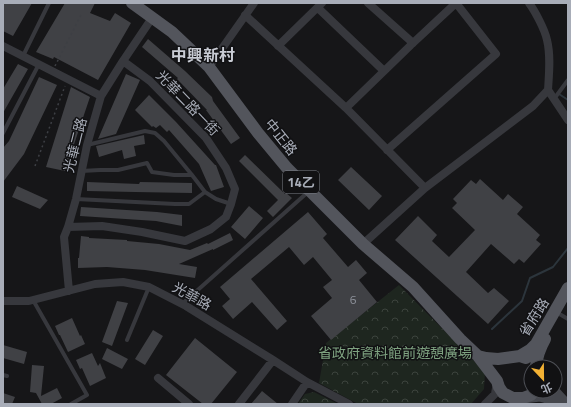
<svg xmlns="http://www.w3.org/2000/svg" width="571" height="407" viewBox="0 0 571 407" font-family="'Titillium Web','Noto Sans TC',sans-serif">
<defs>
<pattern id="park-crowns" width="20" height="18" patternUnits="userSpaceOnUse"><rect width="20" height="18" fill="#1e261f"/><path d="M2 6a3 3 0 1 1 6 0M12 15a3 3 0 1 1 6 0" fill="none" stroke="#3c433d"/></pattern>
</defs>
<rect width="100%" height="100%" fill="#161618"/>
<path fill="url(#park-crowns)" d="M399,285L485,372L484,389L471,404H358L319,383L326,343Z
M314,392L338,404H298L305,394Z"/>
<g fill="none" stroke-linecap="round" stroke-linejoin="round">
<path stroke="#2c353c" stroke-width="2" d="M559,94L568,100
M492,329L522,301L530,278L553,267L568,248"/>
</g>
<path fill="#404145" d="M3,3H32L13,36L3,31Z
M65,3H95L90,13L110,21L115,13L131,23L98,80L54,57L53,59L36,52Z
M148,39L185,71L212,97L213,101L240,138L231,144L206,110H207L177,79L178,78L142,47Z
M18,64L28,69L3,113V89Z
M126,74L140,80L116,134L98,139Z
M39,77L57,85L24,154L3,182V148L9,141Z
M71,87L90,97L65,171L46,167Z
M149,95L176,122L215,165H216L224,187L211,191L199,164L169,130L167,132L160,125L156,128L153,126L152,127L135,110Z
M144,135L145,144L134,146L136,156L124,159L122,150L99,157L96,146Z
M245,155L285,194L286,193L292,198L273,217L267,211L278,200L239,161Z
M351,167L382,196L369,210L338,180Z
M480,179L503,200L508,194L523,207L517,214L540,235L536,240L541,244L524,263L519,259L514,264L491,244L466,272L488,293L494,288L509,301L488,324L395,240L418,216L437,235L432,241L449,257L475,230L452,208L457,203L453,199L471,180L476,184Z
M87,182L139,184L140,182L192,183V193L135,192L87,191Z
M17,186L48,200L40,209L12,197Z
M249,206L263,218L245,239L231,227Z
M81,207L157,212L182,215V226L156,221L80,216Z
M308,212L327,234L323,238L348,267L356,260L367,273L359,280L377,302L331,340L311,316L332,298L323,287L332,280L313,257L304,265L289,247L251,279L287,321L277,330L252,302L233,319L222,306L230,299L220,287Z
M230,233L233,240L213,250V249L179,264L197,267L195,278L145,270L107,267L78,268V258H79L81,236L89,237V238L127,240V241L159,244L190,250L207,243L208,244Z
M117,301L128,303L112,346L102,342Z
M72,318L80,336L81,335L85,344L68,352L60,335H59L55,326Z
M153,330L163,336L145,365L135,359Z
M195,338L237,372L211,404H203L166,375Z
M3,345L27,352L24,364L3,358Z
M107,348L128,359L122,369L102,359Z
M92,353L98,366L100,363L106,378L90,386L82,368L80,369L76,360Z
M32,365L44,366L41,396L57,388L62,398L51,404H42L36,393L30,392Z
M262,391L278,404H251Z
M3,393L15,397L12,404H3Z"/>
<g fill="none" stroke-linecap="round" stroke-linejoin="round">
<path stroke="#3d3f44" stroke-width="1.5" stroke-dasharray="2 3" stroke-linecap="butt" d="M55,66L82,13
M35,166L65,86"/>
<path stroke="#37383d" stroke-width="4" d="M23,56L49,3
M554,99L568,80
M3,133L39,64
M87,145L145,131L155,133L164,141L192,175L205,192L216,199L231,204
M81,171L100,170H118L147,163L152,172L174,175H192
M76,199L175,204H189L205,192
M33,300L87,395L71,404
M182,304L308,192
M556,312L568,319
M127,340L149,287
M3,375L7,376"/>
<path stroke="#37383d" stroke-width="8" d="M368,3L413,43
M318,8L384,71
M245,15L346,108L425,188
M3,46L101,96
M278,46L322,3
M209,67L254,3
M548,90L568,120
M346,108L413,43L456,3L496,54L387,150
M68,227L102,226L142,232L185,241L211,229L226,217L231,204L235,189L226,168L206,138L150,81L123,61
M363,244L425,188L533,106L548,90C549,74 551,56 547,40C545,30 535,11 529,3
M69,291L64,237L68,227L76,199L87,145L101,96L123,61L152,18
M3,301H29L95,284L123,282L149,287L186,306L273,360L307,382L349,404
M158,378L189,404
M239,404L273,360
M292,404L307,382
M485,404L495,394L497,382"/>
<path stroke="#45474d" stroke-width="11" d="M554,391L566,404
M523,398L540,396L557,401L562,404"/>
<path stroke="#53555c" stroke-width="12" d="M132,3L172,32L209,67L258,133L287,168L363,244L413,287L460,339L478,356L497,381L499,387L503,393L513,398H523L531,395L534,391
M478,356L486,358L498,359L520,356L526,358
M520,356L530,350L536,344L568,288
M536,366C537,356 540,348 545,339"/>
</g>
<g text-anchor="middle" stroke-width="3" stroke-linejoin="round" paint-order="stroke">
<g font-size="12" fill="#8e929b">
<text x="353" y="304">6</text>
</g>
<rect fill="#111113" stroke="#7b7e86" stroke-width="1" x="283" y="171" width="36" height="22" rx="3"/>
<g font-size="13" font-weight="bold" fill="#a8adb8">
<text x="301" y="187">14乙</text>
</g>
<g font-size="14" fill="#a8adb8" stroke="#111113">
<text transform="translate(188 103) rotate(46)" y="5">光華二路一街</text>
<text transform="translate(281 137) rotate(51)" y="5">中正路</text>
<text transform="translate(75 145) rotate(-76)" y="5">光華二路</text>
<text transform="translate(192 296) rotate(29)" y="5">光華路</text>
<text transform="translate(534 317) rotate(-58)" y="5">省府路</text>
</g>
<g font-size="14" fill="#7fa381" stroke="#111113">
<text x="395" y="358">省政府資料館前遊憩廣場</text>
</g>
<g font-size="16" font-weight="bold" fill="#c9ccd4" stroke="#111113">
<text x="203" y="61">中興新村</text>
</g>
</g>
<rect width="571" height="407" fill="none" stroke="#a8adb8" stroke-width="8"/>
<g transform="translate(543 379) rotate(158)"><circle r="19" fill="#111113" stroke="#4d4f55"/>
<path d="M0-3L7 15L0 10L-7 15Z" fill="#f2b134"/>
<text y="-6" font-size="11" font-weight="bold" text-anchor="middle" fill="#a8adb8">北</text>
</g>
</svg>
